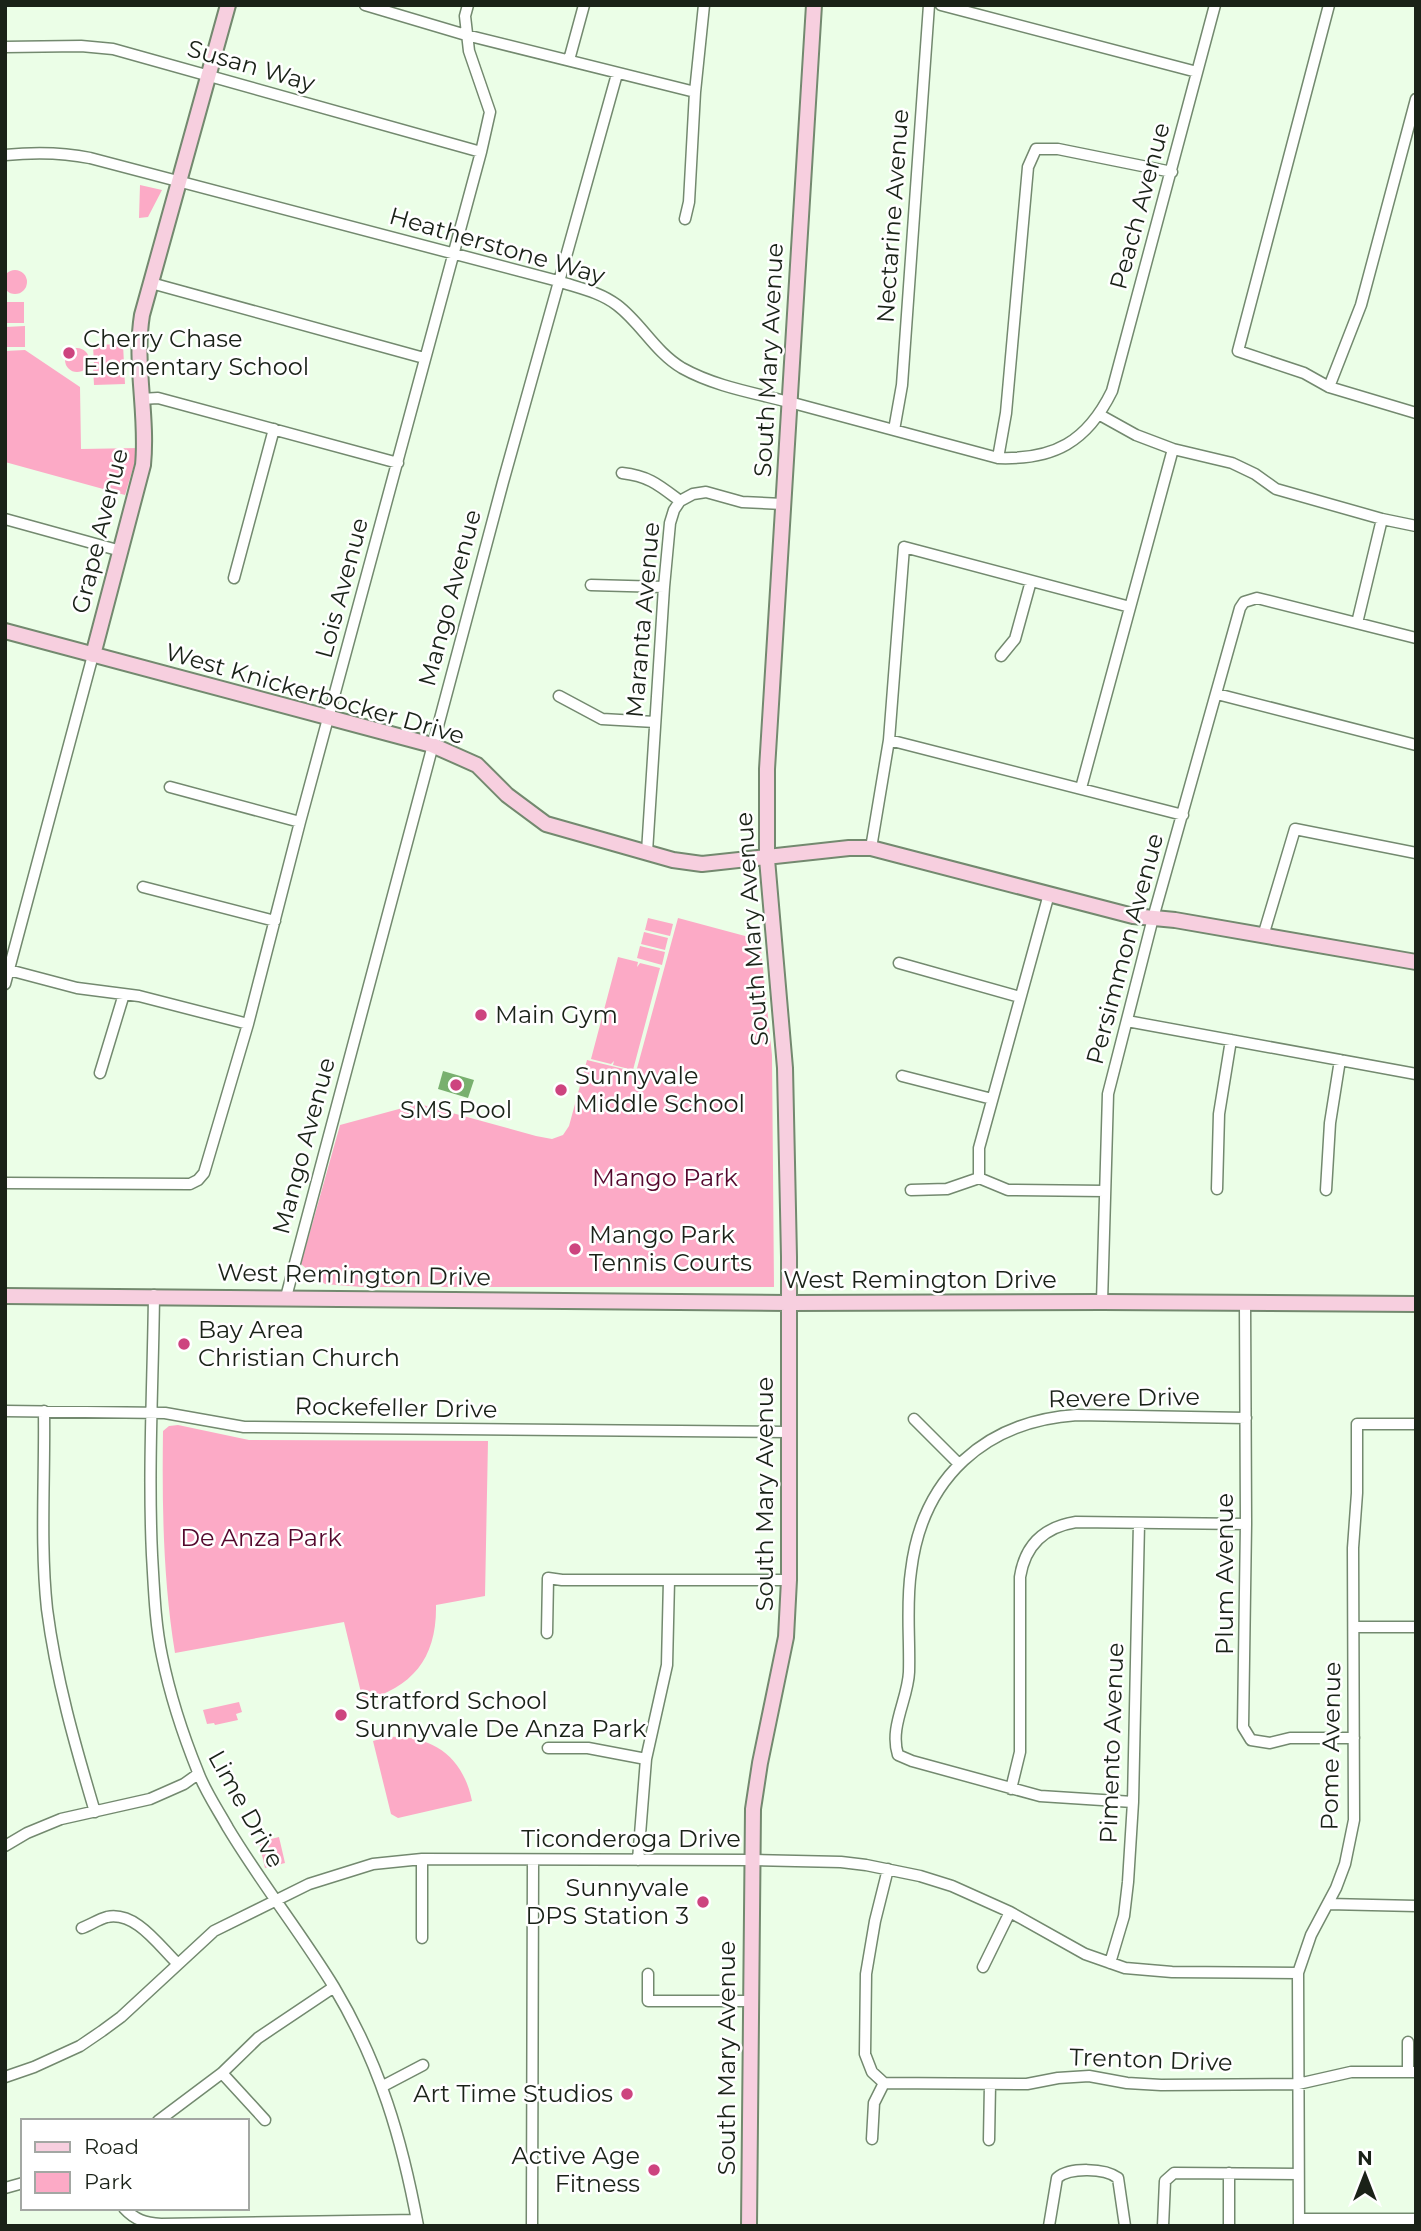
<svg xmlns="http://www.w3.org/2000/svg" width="1421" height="2231" viewBox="0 0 1421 2231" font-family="Montserrat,sans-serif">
<rect width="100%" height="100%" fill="#ebfee7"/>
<path fill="#fcaac6" d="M140,185L162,190L148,217L139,218Z
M3 282a12 12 0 1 1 24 0a12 12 0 1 1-24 0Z
M5,302H24V323H5Z
M25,326V347H5V327Z
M123,344L124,364L94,365L93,345Z
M65 360a12 12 0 1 1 24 0a12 12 0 1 1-24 0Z
M25,350L80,387L81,449L139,448L125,495L5,462V351Z
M124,365L125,384L94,385L93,366Z
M648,918L673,924L670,936L645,930Z
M678,918L760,940L772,1055L774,1287H362L325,1284L301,1264L340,1125L410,1106L412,1102L536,1136L552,1139L563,1135L569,1126L587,1060L636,1072Z
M644,932L668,938L665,950L641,944Z
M640,946L665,952L662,965L637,958Z
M618,957L638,962L637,967L640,963L660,968L633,1070L613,1065L614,1061L611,1064L591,1059Z
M178,1425L249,1440L488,1441L485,1596L436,1605C437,1658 413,1687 363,1701L344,1622L175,1653C163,1579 162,1506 163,1431L169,1426Z
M239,1702L242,1712L236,1714L238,1720L215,1725L214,1723L207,1724L203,1710Z
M387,1737C432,1735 463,1756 472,1801L398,1818L391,1814L373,1741Z
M279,1837L285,1863L265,1868L259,1842Z"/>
<path fill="#79b06f" d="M443,1071L474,1080L468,1098L438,1089Z"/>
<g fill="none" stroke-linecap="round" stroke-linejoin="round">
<defs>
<path id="street" d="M365,5L466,35L695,92
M941,5L1197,72
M1329,5L1238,351L1304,373L1329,387L1416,413
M5,47L81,46L113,49L481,152
M569,60L584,5
M5,155C35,152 61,152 90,158L558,281C579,288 600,292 617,305C641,323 655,352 682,368C716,387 755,393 793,403C861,421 929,440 998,458C1054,460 1087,442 1112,391L1215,5
M685,219L689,202L695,92L704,5
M151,283L424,358
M1329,387L1361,305L1416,99
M141,399L158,398L398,463
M1100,415L1136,435L1173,449L1232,463L1255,474L1276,489L1382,519L1416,526
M894,430L902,385L929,5
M998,458L1006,413L1028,167L1036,149H1058L1172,172
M622,473C649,476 659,485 680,501
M5,519L121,551
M234,578L274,429
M591,585L664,587
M1357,623L1382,519
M1001,656L1015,639L1031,581
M1217,694L1416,745
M559,696L602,719L655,722
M889,740L904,547L1130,607
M170,787L300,822
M1081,788L1173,449
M871,848L889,740L1183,815
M647,852L664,587L670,523L674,510L680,501L693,494L706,492L742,502L783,504
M143,887L275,921
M1263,936L1295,829L1416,853
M899,963L1020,997
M5,969L77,988L139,996L248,1024
M5,984L93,655
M1127,1021L1416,1074
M100,1073L124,994
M902,1076L992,1099
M979,1178V1148L1049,894
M979,1178L1008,1190L1105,1191
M5,1183L190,1184L198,1180L204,1173L248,1024L300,822L481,152L490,112L469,51L465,16L468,5
M1217,1189L1219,1114L1231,1040
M911,1190L947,1189L979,1178
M1326,1190L1330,1123L1340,1060
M154,1295C153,1382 148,1469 152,1555C154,1588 155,1623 162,1656C170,1695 183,1735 198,1772C205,1791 218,1810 228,1828C261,1883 301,1933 334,1987C380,2064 402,2139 418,2226
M286,1297L503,482L617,74
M1102,1302L1108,1094L1153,918L1240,608L1244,602L1257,598L1416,638
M1245,1303L1246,1524L1243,1727L1251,1740L1270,1743L1290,1738H1354
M5,1411L165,1413L244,1427L788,1432
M44,1411C45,1477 40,1544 47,1609C56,1679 75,1745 95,1812
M914,1419L959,1464
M1354,1627H1416
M547,1633L548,1578L562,1580H789
M548,1748H588L646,1759
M1011,1789L1020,1752V1577C1025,1545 1044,1527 1076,1522L1246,1524
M1133,1802L1040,1796L912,1761L898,1755C889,1727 908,1699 909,1672C910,1638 906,1604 911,1571C922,1478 985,1421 1077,1415L1246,1418
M5,1846L27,1833L61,1819L150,1799L184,1784L198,1774
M638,1860L646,1759L667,1665L669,1580
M1328,1904L1416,1906
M82,1928C90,1925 99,1919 107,1917C136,1911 159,1946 178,1964
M422,1938V1859
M1110,1963L1124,1916L1128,1882L1133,1802L1139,1523
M983,1967L1010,1912
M648,1974V2001H750
M1408,2072V2042
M222,2073L265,2120
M5,2077L34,2067L80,2046L102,2031L121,2017L214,1931L309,1884L373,1864L422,1859L752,1860L841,1862L866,1865L920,1876L952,1886L1010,1912L1085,1954L1125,1968L1172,1972L1298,1973
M884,2083L1027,2084L1058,2078L1089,2076L1127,2083L1161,2085L1298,2084L1351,2072H1416
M884,2083L872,2072L865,2054L866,1974L875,1921L888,1869
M383,2086L423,2065
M158,2121L222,2073L258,2038L334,1987
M872,2139L874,2103L884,2083
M989,2140L990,2084
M5,2188L23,2183
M124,2208C135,2220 145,2223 161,2224L417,2220
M1299,2219H1415
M532,2226L533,1860
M1049,2226L1057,2178C1070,2167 1105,2168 1118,2178L1125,2226
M1163,2226L1165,2181L1174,2173L1298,2174
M1229,2226V2173
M1299,2226L1298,1973L1311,1935L1336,1888L1345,1864L1354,1820L1353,1548L1357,1493V1424H1416"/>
<path id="secondary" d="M5,631L432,745L477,765L507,795L546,824L673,860L702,864L849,848H871L1133,916L1175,920L1416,962
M93,655L143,465C148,415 134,365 142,315L228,5
M5,1296L788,1303L1102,1302L1416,1304
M749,2226L753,1809L760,1763L786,1637L789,1580V1257L785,1068L767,859V769L814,5"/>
</defs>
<use href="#street" stroke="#73896f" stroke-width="13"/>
<use href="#secondary" stroke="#73896f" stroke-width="18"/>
<use href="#street" stroke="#fff" stroke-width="10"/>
<use href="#secondary" stroke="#f7cfdf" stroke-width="14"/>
</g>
<g fill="#cd447f" stroke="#fff" stroke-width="2.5">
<circle cx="69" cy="353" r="7"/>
<circle cx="481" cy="1015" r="7"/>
<circle cx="456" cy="1085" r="7"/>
<circle cx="561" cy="1090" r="7"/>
<circle cx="575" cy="1249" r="7"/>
<circle cx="184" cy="1344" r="7"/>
<circle cx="341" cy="1715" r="7"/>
<circle cx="703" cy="1902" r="7"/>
<circle cx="627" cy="2094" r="7"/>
<circle cx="654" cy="2170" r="7"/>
</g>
<g text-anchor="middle" stroke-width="5" stroke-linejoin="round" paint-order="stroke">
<g font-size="24" fill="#1a2218" stroke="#fff">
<text transform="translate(251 66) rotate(16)" y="8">Susan Way</text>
<text transform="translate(1140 206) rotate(-75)" y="8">Peach Avenue</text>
<text transform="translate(893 216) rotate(-86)" y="8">Nectarine Avenue</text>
<text transform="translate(497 246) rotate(16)" y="8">Heatherstone Way</text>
<text transform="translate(769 360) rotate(-87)" y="8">South Mary Avenue</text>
<text transform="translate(100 531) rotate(-76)" y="8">Grape Avenue</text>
<text transform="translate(342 588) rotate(-75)" y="8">Lois Avenue</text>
<text transform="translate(450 598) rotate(-75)" y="8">Mango Avenue</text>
<text transform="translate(643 620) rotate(-85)" y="8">Maranta Avenue</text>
<text transform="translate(315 694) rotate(16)" y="8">West Knickerbocker Drive</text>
<text transform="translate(752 929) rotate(-94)" y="8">South Mary Avenue</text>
<text transform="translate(1125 949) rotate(-75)" y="8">Persimmon Avenue</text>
<text transform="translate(304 1146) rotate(-75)" y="8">Mango Avenue</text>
<text transform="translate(354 1275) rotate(1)" y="8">West Remington Drive</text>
<text x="920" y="1288">West Remington Drive</text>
<text transform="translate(1124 1398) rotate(-1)" y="8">Revere Drive</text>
<text transform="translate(396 1408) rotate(1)" y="8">Rockefeller Drive</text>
<text transform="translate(765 1494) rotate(-90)" y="8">South Mary Avenue</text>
<text transform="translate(1225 1574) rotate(-90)" y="8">Plum Avenue</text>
<text transform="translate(1112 1743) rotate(-88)" y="8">Pimento Avenue</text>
<text transform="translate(1331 1746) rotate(-89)" y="8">Pome Avenue</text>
<text transform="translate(246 1809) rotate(61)" y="8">Lime Drive</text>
<text x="631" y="1847">Ticonderoga Drive</text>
<text transform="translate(727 2058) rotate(-90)" y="8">South Mary Avenue</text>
<text transform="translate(1151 2060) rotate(2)" y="8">Trenton Drive</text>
</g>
<g font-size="24" fill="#1a2218" stroke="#fff" text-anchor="start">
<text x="83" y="347">Cherry Chase<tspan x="83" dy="28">Elementary School</tspan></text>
<text x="495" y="1023">Main Gym</text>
<text x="575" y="1084">Sunnyvale<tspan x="575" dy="28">Middle School</tspan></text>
<text x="456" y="1118" text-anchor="middle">SMS Pool</text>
<text x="589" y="1243">Mango Park<tspan x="589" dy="28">Tennis Courts</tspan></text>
<text x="198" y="1338">Bay Area<tspan x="198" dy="28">Christian Church</tspan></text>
<text x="355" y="1709">Stratford School<tspan x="355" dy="28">Sunnyvale De Anza Park</tspan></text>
<text x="689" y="1896" text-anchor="end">Sunnyvale<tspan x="689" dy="28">DPS Station 3</tspan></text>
<text x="613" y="2102" text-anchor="end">Art Time Studios</text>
<text x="640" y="2164" text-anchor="end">Active Age<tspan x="640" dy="28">Fitness</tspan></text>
</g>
<g font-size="24" fill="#54082d" stroke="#fff">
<text x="665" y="1186">Mango Park</text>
<text x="261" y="1546">De Anza Park</text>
</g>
</g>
<rect width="1421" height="2231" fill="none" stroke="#1a2218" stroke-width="14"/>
<rect x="21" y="2119" width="228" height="91" fill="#ffffff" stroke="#a3a7a3" stroke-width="2"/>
<rect x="35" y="2142" width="35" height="10" fill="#f7cfdf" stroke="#a3a7a3" stroke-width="2"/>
<text x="84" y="2154" font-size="21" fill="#1a2218">Road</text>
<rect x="35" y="2172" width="35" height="21" fill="#fcaac6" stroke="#a3a7a3" stroke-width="2"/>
<text x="84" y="2189" font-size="21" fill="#1a2218">Park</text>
<g transform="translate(1365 2175)" stroke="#ffffff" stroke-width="5" paint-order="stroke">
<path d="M0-5L12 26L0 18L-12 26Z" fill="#1a2218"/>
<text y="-10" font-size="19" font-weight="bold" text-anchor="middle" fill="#1a2218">N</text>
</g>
</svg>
